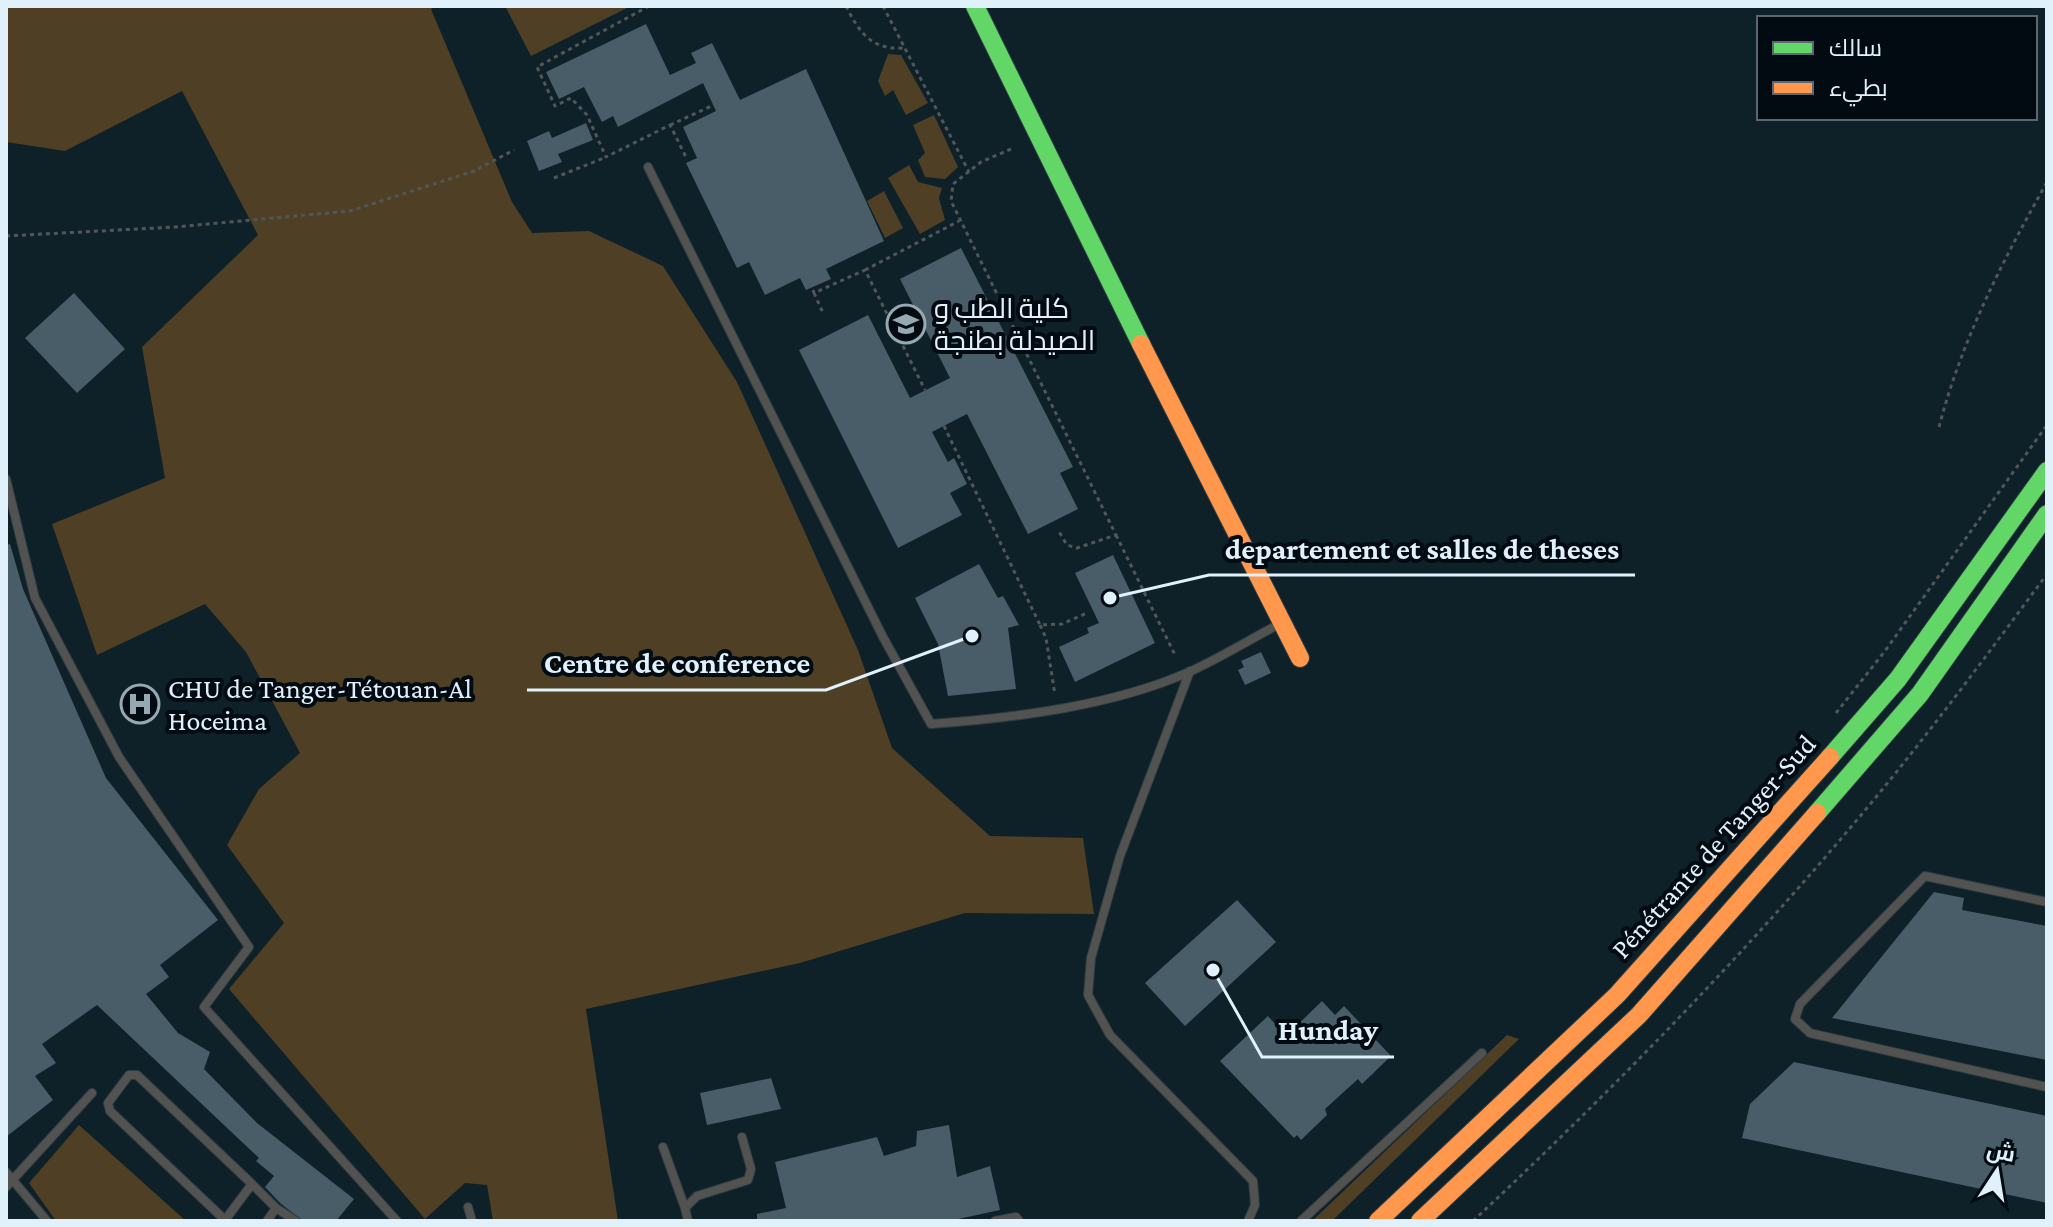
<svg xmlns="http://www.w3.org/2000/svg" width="2053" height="1227" viewBox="0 0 2053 1227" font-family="'Crimson Pro',Cairo,serif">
<rect width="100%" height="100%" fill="#0e2028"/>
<path fill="#4e3f25" d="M6,6H436L431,9L512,202L532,233L589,231L663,266L737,382L858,650L892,748L990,836L1083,838L1094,914L965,913L800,963L586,1009L618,1221H493L487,1185L465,1183L425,1219L229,989L284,923L227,845L259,789L300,753L246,652L205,604L97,655L52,524L165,478L142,347L258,235L182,91L65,151L6,142Z
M505,6H631L531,56Z
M888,54L901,55L928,103L906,115L893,90L885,96L878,81Z
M934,115L958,167L945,179L925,177L918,160L925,153L913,125Z
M909,165L918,182L942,188L939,198L945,220L920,234L888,178Z
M884,191L903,228L885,238L867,201Z
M1507,1035L1519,1039L1332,1221H1312Z
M79,1125L186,1221H56L29,1183Z"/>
<path fill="#485d68" d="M646,24L670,75L696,63L691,53L712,43L740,100L806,69L884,241L826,269L831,279L806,290L800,278L765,295L749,262L737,268L686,163L697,158L683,127L716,111L703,83L618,127L613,116L602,122L584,87L559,99L546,72Z
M586,123L593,140L558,154L562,162L539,171L527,141L549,131L552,138Z
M961,248L1073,467L1060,473L1078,509L1028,534L967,414L932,432L948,462L954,458L967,484L950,493L962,515L898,548L799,350L868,315L910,398L950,378L900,279Z
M74,293L125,349L77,393L25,338Z
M10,544L23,589L106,778L218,920L160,965L169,977L146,994L178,1033L210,1052L204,1069L257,1123L354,1199L336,1221H303L280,1203L265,1187L274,1176L256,1161L259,1158L97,1005L42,1044L56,1063L35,1076L53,1100L6,1137V545Z
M1113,555L1155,643L1075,682L1059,647L1089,633L1087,628L1099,623L1075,573Z
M979,564L998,598L1003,596L1019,625L1008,628L1016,689L948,696L938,644L915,598Z
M1261,652L1271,673L1245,685L1238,670L1244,667L1241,661Z
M1934,892L1964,898L1962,910L2047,926V1060L1832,1018Z
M1237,900L1276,942L1185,1026L1145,983Z
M1322,1001L1335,1015L1344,1006L1391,1056L1362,1084L1358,1079L1325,1109L1327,1115L1301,1140L1297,1135L1294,1138L1220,1061L1268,1016L1286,1036Z
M1794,1062L2047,1116V1203L1742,1138L1750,1104Z
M771,1078L781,1109L707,1125L700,1093Z
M949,1125L957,1177L990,1166L1000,1210L949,1221H757V1214L786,1208L775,1162L877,1137L884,1156L916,1146L917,1131Z"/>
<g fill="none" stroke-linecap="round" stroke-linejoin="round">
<defs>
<path id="lane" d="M648,167L883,637L931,724C1014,718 1112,706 1189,672C1220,658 1251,639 1281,623
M6,479L35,598L119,757L249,947L204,1007L397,1221
M1190,671L1120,856L1091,958L1088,995L1110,1035L1253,1181L1255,1205L1248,1221
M2047,902L1925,876L1800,1004L1795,1019L1810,1033L2047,1087
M663,1147L685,1208
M6,1172L47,1221
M6,1187L92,1093
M468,1207L472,1221
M276,1208L296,1221
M225,1220L252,1184L276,1208L267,1221
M226,1221L110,1111L108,1103L129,1075H137L252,1184
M688,1221L685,1208L697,1196L748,1180L751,1169L742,1137
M995,1221L1016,1217L1019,1221
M1301,1221L1482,1053"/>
<path id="fast" d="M975,6L1141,344
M1830,757L1898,679L2047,471
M1817,813L1920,694L2047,514"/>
<path id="slow" d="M1141,344L1300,658
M1378,1221L1617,995L1830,757
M1420,1221L1639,1015L1817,813"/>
</defs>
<use href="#lane" stroke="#2e3c43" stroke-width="10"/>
<use href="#fast" stroke="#2e3c43" stroke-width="20"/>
<use href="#slow" stroke="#2e3c43" stroke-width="20"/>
<path stroke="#515759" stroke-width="3" stroke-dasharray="4 4" stroke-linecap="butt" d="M649,6L537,67L555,106L571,98L587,115L606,157L670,125L687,159
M846,6C859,32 871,50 903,48
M883,6L969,172
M670,125L716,104
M1011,149L981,162L953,184L951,201L1116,535L1077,548L1067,545L1058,530
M554,178L606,157
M6,236L175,227L350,211L474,171L514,150
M865,270L959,221
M813,290L814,293L865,270L925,390
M814,293L823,313
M944,426L1040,625L1062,624L1087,613
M1939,427C1962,339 2003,260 2047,182
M1116,535L1176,657
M1040,625L1046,638L1055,695
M1836,713L1885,651L2047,425
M1473,1221C1617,1086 1756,943 1881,791C1939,720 1993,647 2047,574"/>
<use href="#lane" stroke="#525350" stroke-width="8"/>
<use href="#fast" stroke="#63d668" stroke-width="18"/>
<use href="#slow" stroke="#ff974d" stroke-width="18"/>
</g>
<defs>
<symbol id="university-ring" viewBox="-11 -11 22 22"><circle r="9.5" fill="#020b12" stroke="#96a8b2" stroke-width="1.5"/><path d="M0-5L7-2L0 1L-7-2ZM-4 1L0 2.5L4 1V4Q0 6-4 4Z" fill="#96a8b2"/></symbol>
<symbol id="hospital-ring" viewBox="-11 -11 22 22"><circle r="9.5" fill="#020b12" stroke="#96a8b2" stroke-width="1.5"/><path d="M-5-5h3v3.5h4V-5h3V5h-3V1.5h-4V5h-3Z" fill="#96a8b2"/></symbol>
</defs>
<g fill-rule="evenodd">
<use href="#university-ring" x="884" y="302" width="44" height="44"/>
<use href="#hospital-ring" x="118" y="682" width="44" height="44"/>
</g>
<g text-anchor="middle" stroke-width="8" stroke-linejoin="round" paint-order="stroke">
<g font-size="28" fill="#e0f1fc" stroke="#020b12" text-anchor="start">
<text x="934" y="318">كلية الطب و<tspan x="934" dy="32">الصيدلة بطنجة</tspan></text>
<text x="168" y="698">CHU de Tanger-Tétouan-Al<tspan x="168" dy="32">Hoceima</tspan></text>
</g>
<g font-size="28" fill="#e0f1fc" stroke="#020b12">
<text transform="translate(1713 846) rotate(-48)" y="10">Pénétrante de Tanger-Sud</text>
</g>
</g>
<path fill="none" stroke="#e0f1fc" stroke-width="3" d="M1110 598L1209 575H1635M972 636L826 690H527M1213 970L1262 1057H1394"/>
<g fill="#e0f1fc" stroke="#020b12" stroke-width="3">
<circle cx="1110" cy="598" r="8"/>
<circle cx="972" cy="636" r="8"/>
<circle cx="1213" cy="970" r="8"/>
</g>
<g font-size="30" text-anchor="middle" font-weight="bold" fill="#e0f1fc" stroke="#020b12" stroke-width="8" stroke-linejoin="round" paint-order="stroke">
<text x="1422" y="559">departement et salles de theses</text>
<text x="677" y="673">Centre de conference</text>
<text x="1328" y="1040">Hunday</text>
</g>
<rect width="2053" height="1227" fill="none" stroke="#e0f1fc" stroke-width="16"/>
<rect x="1757" y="16" width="280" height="104" fill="#020b12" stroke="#5b6770" stroke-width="2"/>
<rect x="1773" y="42" width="40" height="12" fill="#63d668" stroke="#5b6770" stroke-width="2"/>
<text x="1829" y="56" font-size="24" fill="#e0f1fc">سالك</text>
<rect x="1773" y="82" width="40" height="12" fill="#ff974d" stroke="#5b6770" stroke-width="2"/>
<text x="1829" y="96" font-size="24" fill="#e0f1fc">بطيء</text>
<g transform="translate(1997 1171) rotate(12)" stroke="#020b12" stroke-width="6" paint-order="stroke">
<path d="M0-6L14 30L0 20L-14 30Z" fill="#e0f1fc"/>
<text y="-12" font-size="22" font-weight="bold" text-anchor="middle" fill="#e0f1fc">ش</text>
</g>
</svg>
